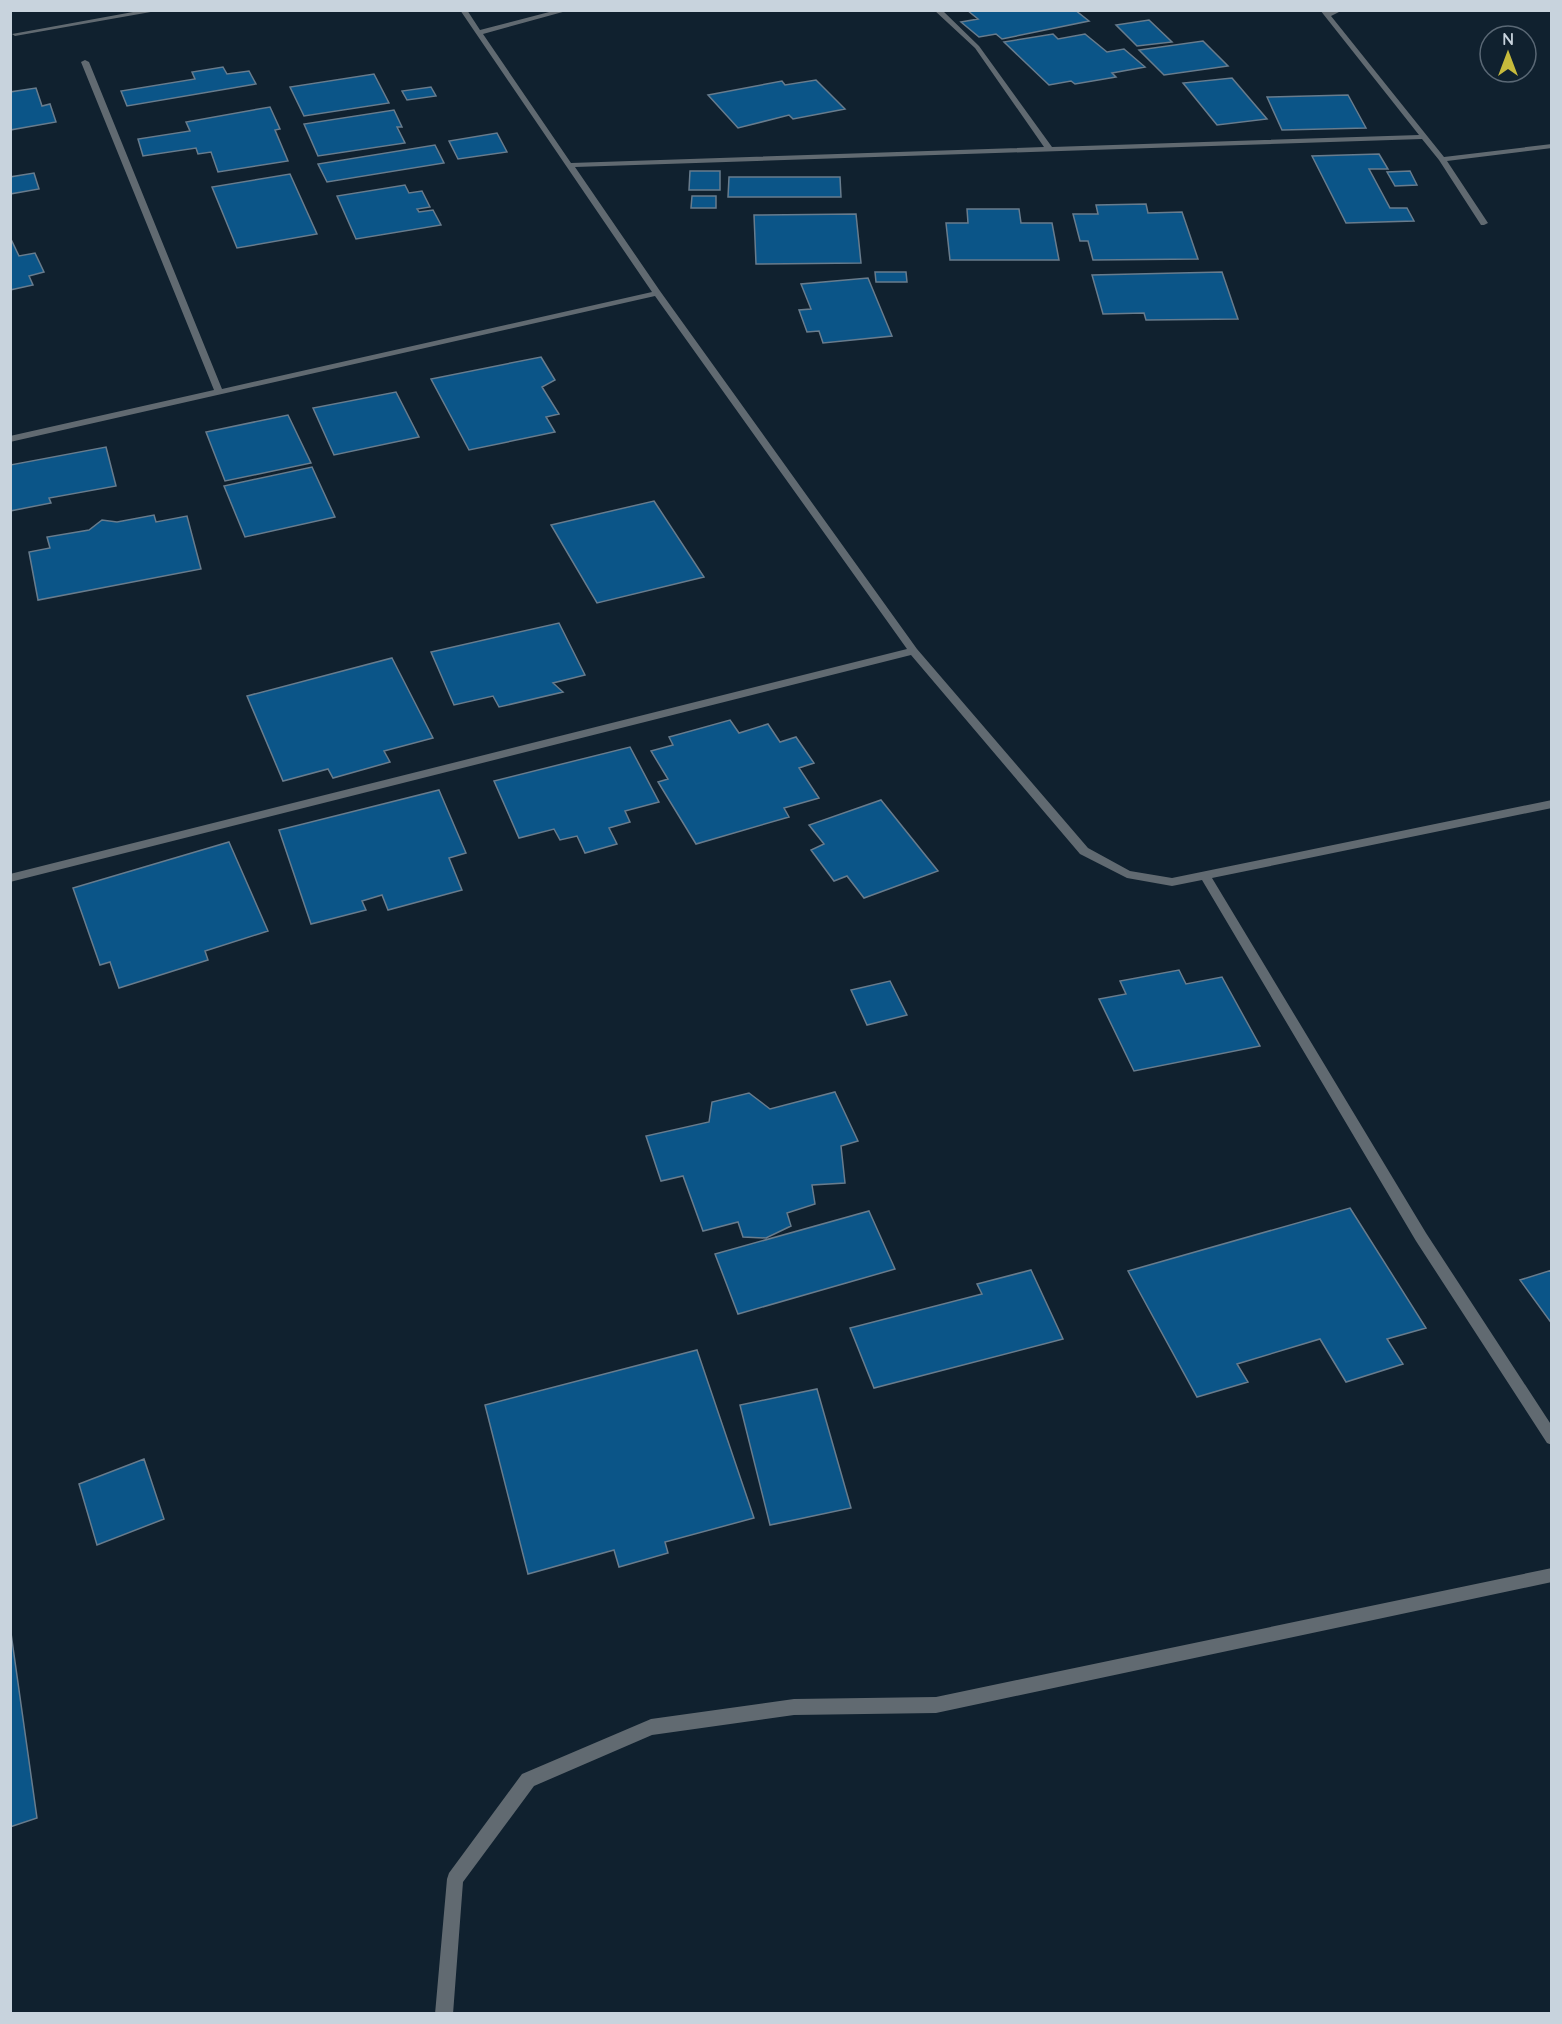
<svg xmlns="http://www.w3.org/2000/svg" width="1562" height="2024" viewBox="0 0 1562 2024" font-family="Quicksand,sans-serif">
<rect width="100%" height="100%" fill="#10212f"/>
<path fill="#0b5588" stroke="#687c8d" stroke-width="1.5" d="M967,10H1075L1089,21L1002,39L996,34L979,37L961,22L978,19Z
M1149,20L1172,42L1137,46L1116,25Z
M1053,34L1058,39L1085,34L1107,52L1124,49L1145,67L1112,73L1116,77L1075,84L1071,81L1049,85L1004,42Z
M1203,41L1228,66L1164,75L1139,50Z
M223,67L227,74L249,71L256,84L127,106L121,91L195,79L192,72Z
M374,74L389,103L304,116L290,87Z
M1232,78L1267,119L1217,125L1183,83Z
M816,80L845,109L793,119L789,115L738,128L708,95L782,81L785,85Z
M431,87L436,96L407,100L402,91Z
M36,88L42,106L50,104L56,122L10,130V92Z
M1348,95L1366,128L1282,130L1267,97Z
M270,107L280,129L275,130L288,161L218,172L211,152L198,154L196,148L143,156L138,139L190,131L186,122Z
M394,110L402,127H397L405,143L318,156L304,124Z
M497,133L507,152L458,159L449,141Z
M435,145L444,163L327,182L318,164Z
M1379,154L1388,169H1369L1390,208H1407L1414,221L1346,223L1312,156Z
M690,171H720V190H689Z
M1410,171L1417,185L1395,186L1387,172Z
M34,173L39,189L10,194V177Z
M290,174L317,234L237,248L212,187Z
M729,177H840L841,197H728Z
M405,185L409,193L422,191L430,207L417,209L419,212L433,210L441,225L356,239L337,196Z
M692,196H716V208H691Z
M1146,204L1148,213L1182,212L1198,259L1093,260L1088,241H1080L1073,214H1098L1096,205Z
M967,209H1019L1021,223H1052L1059,260H950L946,223H968Z
M856,214L861,263L756,264L754,215Z
M10,237L19,256L35,253L44,272L29,276L33,285L10,290Z
M875,272H906L907,282H876Z
M1222,272L1238,319L1146,320L1144,313L1103,314L1092,275Z
M868,278L892,336L823,343L819,331L807,332L799,310L811,309L801,284Z
M541,357L555,380L542,387L559,414L546,417L555,432L469,450L431,379Z
M396,392L419,437L334,455L313,408Z
M288,415L311,463L225,481L206,432Z
M106,447L116,486L49,498L51,503L10,511V465Z
M312,467L335,517L245,537L224,486Z
M654,501L704,577L597,603L551,525Z
M154,515L156,522L187,516L201,569L38,600L29,552L50,548L47,537L89,530L102,520L117,522Z
M559,623L585,675L553,683L563,692L499,707L493,696L454,705L431,652Z
M392,658L433,738L384,751L390,762L333,778L328,769L283,781L247,696Z
M730,720L739,733L768,724L780,742L796,737L814,763L799,768L819,798L784,808L789,817L696,844L658,782L668,779L651,751L673,745L669,737Z
M630,747L659,802L625,811L630,822L609,828L617,844L585,853L577,836L560,840L554,829L519,838L494,781Z
M439,790L466,853L449,858L462,890L388,910L382,895L362,901L366,910L311,924L279,830Z
M881,800L938,871L864,898L847,876L834,881L811,850L824,844L809,825Z
M229,842L268,931L205,951L208,960L119,988L110,962L100,965L73,888Z
M1179,970L1186,984L1222,977L1260,1046L1134,1071L1099,999L1126,994L1120,981Z
M890,981L907,1015L867,1025L851,990Z
M835,1092L858,1141L841,1146L845,1183L812,1185L815,1204L787,1213L791,1226L766,1238L743,1237L738,1222L703,1231L683,1176L661,1181L646,1136L709,1122L712,1102L749,1093L770,1109Z
M1350,1208L1426,1328L1387,1339L1403,1364L1346,1382L1320,1339L1237,1364L1248,1382L1197,1397L1128,1271Z
M869,1211L895,1269L738,1314L715,1254Z
M1031,1270L1063,1339L874,1388L850,1328L982,1294L977,1284Z
M1552,1270V1324L1520,1280Z
M697,1350L754,1518L665,1542L668,1553L619,1567L614,1550L528,1574L485,1405Z
M817,1389L851,1508L770,1525L740,1405Z
M144,1459L164,1519L97,1545L79,1484Z
M10,1626L37,1818L10,1827Z"/>
<g fill="none" stroke-linecap="round" stroke-linejoin="round">
<path fill="#616a71" fill-rule="evenodd" d="M144,10H162L15,36L12,34Z
M460,10H467L480,30L557,10H570L483,34L571,163L1044,147L975,48L934,10H942L979,46L1052,147L1419,135L1320,10H1327L1328,12L1343,10L1331,16L1444,157L1552,144V148L1447,161L1488,223L1484,225H1481L1439,160L1422,139L575,167L660,291L917,649L1088,848L1130,871L1172,878L1552,800V808L1212,878L1426,1233L1552,1426V1445L1547,1443L1416,1241L1202,880L1172,886L1127,878L1080,854L911,655L10,882V874L907,649L655,296L10,442V436L214,390L81,62L85,60L89,62L222,389L652,292Z
M1552,1568V1582L936,1713L794,1715L652,1735L534,1786L463,1882L453,2014H435L447,1879L449,1873L522,1774L651,1719L794,1699L936,1697Z"/>
</g>
<rect width="1562" height="2024" fill="none" stroke="#c8d3dd" stroke-width="24"/>
<g transform="translate(1508 54)"><circle r="28" fill="#10212f" stroke="#5a6875" stroke-width="1.5"/>
<path d="M0-4.5L10 22L0 15L-10 22Z" fill="#c7bb3c"/>
<text y="-9" font-size="16" font-weight="bold" text-anchor="middle" fill="#c8d3dd">N</text>
</g>
</svg>
